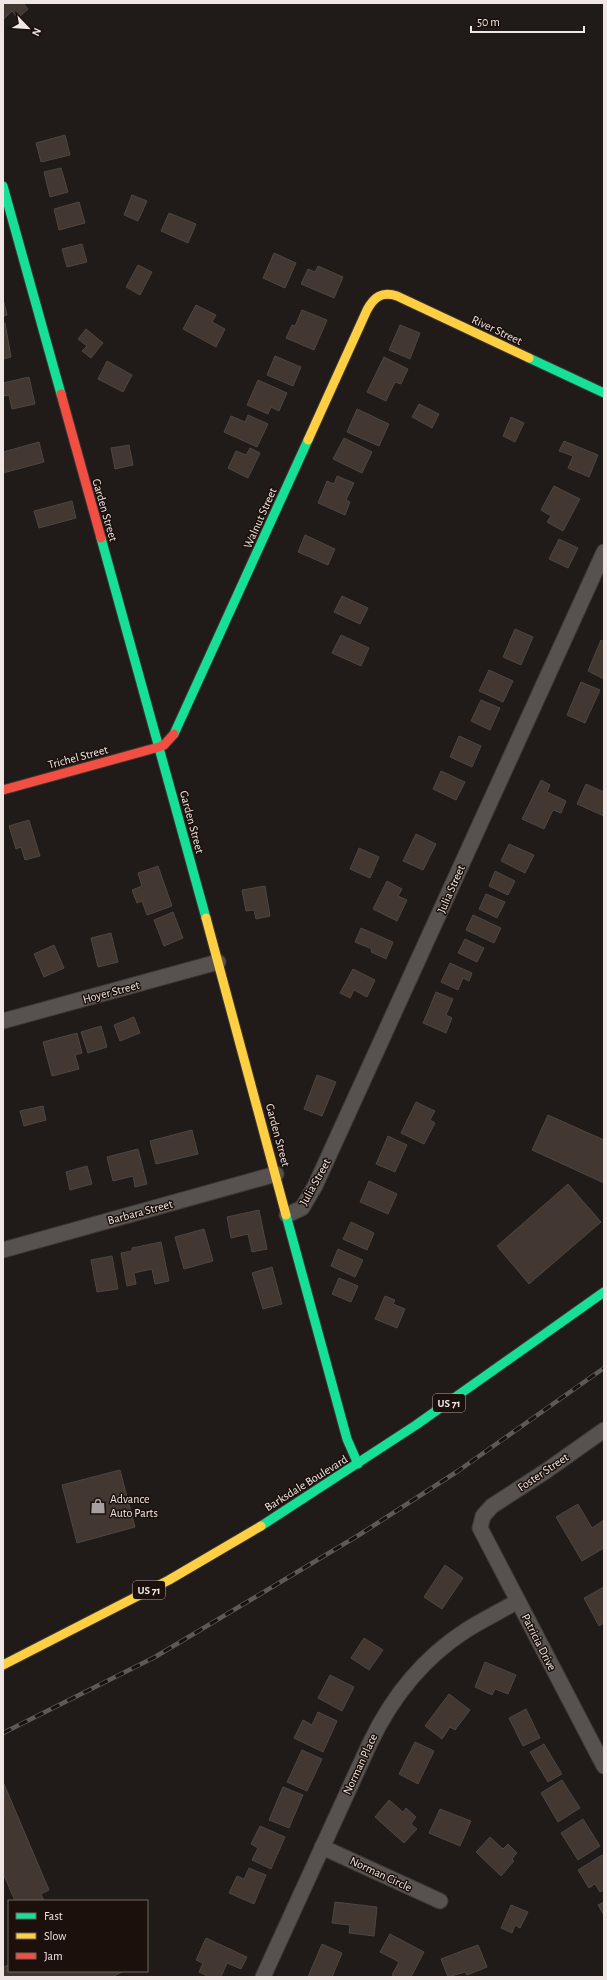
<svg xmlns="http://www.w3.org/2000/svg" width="607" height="1980" viewBox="0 0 607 1980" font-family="'Alegreya Sans',sans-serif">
<rect width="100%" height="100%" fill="#201a18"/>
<path fill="#433731" stroke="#4c4643" d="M3,3H23L28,9L18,18L12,11L3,20Z
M65,135L70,155L41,162L36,143Z
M61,168L68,192L50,197L44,172Z
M132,195L147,201L138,221L124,215Z
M79,202L85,223L59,230L54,209Z
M169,213L196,224L188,243L161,231Z
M82,244L87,262L67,267L62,249Z
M274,253L296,263L285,288L263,278Z
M138,265L152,272L140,295L126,287Z
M318,266L343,277L334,298L301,284L308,269L315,272Z
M3,299L7,315L3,316Z
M196,305L216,315L212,322L225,329L216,347L183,329Z
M302,310L327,320L314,350L286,338L292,325L295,326Z
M3,323H5L11,357L3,359Z
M400,325L420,333L410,359L389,350Z
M86,329L103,343L91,358L82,351L87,346L78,339Z
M275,356L301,367L293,386L267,375Z
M384,357L408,369L401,384L395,382L386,401L367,392Z
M107,361L132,375L123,392L98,379Z
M29,377L35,404L12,409L9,395L3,396V383Z
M258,380L287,393L279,411L271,407L268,414L247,405Z
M419,404L439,414L432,428L412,417Z
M357,409L389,424L379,446L347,432Z
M248,415L268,424L257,447L224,432L231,416L245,422Z
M511,417L524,423L515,442L503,436Z
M344,438L372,452L362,473L333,459Z
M564,441L598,455L589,477L568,468L573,456L559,451Z
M39,442L44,462L3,473V452Z
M129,445L133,465L115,469L111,448Z
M250,448L260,453L248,478L228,468L236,451L246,455Z
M337,476L354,483L346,500L350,502L345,515L318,503L327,481L334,484Z
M554,486L580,499L563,531L547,522L551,516L541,510Z
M72,501L76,518L39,528L34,511Z
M305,535L335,549L328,565L298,552Z
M559,539L578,548L568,568L549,559Z
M342,596L368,608L360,624L334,612Z
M515,629L533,637L521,665L503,657Z
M341,635L369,648L361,666L332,653Z
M601,640L604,642V679L588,671Z
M489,670L513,681L503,702L479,691Z
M581,682L600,690L585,723L567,715Z
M481,700L500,708L490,730L471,721Z
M459,736L481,746L472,767L450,757Z
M441,771L465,782L456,800L433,789Z
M541,780L550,785L547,792L566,801L561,813L553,810L544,829L522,819Z
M586,784L604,792V816L577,804Z
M29,820L40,856L25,860L21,847L16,849L9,826Z
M416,834L436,844L423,870L403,861Z
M509,844L534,855L525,873L501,861Z
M359,848L379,857L370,878L350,869Z
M158,866L172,906L147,915L142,901L137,903L132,890L142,886L138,873Z
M495,871L515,881L508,895L489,886Z
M387,881L402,889L398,896L407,900L397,921L373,909Z
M265,886L270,916L256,919L254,910L246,911L242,890Z
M486,894L505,902L497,918L479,909Z
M173,912L183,938L164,946L154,920Z
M473,915L501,928L494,943L466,930Z
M361,928L393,942L386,959L371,952L372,949L355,942Z
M111,933L118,962L98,967L91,938Z
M465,939L484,948L477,962L458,953Z
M54,945L64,968L44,977L34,954Z
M450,963L472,973L469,981L463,978L458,990L441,982Z
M353,969L375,980L367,997L354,990L350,998L340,993Z
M436,992L453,999L446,1015L452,1018L446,1033L423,1023Z
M134,1017L140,1033L120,1041L114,1025Z
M101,1026L107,1047L88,1053L81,1032Z
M77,1033L82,1053L75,1055L79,1069L52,1076L43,1042Z
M317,1075L336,1082L322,1116L304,1109Z
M416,1102L435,1111L430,1120L435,1123L424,1144L401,1133Z
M43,1106L46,1120L24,1126L20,1111Z
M548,1115L604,1140V1183L532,1150Z
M192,1130L198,1154L156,1164L150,1141Z
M388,1136L407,1145L395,1172L376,1164Z
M138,1149L147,1184L135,1187L133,1176L113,1181L107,1157Z
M87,1166L92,1184L70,1190L66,1172Z
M369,1181L397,1194L388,1214L360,1202Z
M568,1184L601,1222L529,1284L497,1246Z
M259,1210L267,1249L252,1252L248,1234L231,1238L227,1217Z
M351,1222L374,1233L367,1250L343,1239Z
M204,1229L213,1261L184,1269L175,1237Z
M161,1242L169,1281L155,1284L152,1269L134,1273L136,1284L127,1286L121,1253L132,1251V1248Z
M338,1249L363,1260L355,1277L331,1266Z
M112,1256L118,1289L97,1292L91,1260Z
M272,1267L282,1304L263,1309L252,1273Z
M339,1278L358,1286L351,1302L332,1294Z
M385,1296L395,1300L393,1304L405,1309L397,1328L375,1319Z
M120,1470L135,1527L77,1543L62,1485Z
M578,1504L592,1528L604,1520V1548L582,1561L556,1517Z
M445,1565L463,1578L442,1609L424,1597Z
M604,1587V1623L599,1626L584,1598Z
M364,1638L383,1650L369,1670L351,1658Z
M485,1662L516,1675L508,1694L495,1689L492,1695L475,1687Z
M330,1675L354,1687L342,1711L318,1698Z
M449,1694L470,1710L455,1730L450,1727L442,1739L425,1726Z
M526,1709L540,1738L523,1746L509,1718Z
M318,1712L337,1721L323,1752L294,1738L303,1720L312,1725Z
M415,1742L434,1751L418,1784L399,1774Z
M544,1744L562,1774L548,1782L530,1752Z
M302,1750L322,1759L307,1791L287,1782Z
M562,1780L580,1808L558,1822L541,1793Z
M4,1784L49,1890L41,1894L44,1901H15L3,1873Z
M283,1787L303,1795L289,1828L269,1820Z
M389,1800L403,1812L406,1808L416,1817L411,1824L417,1829L404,1843L375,1817Z
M440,1809L471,1821L460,1846L429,1833Z
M583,1819L600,1846L578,1860L561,1833Z
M260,1826L285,1837L271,1869L252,1860L258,1848L251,1844Z
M490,1837L503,1849L508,1844L517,1853L512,1859L514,1861L501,1876L476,1852Z
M602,1855L604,1858V1890L600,1892L595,1884L589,1888L578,1870Z
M249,1868L266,1875L254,1904L229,1893L237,1876L244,1879Z
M335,1902L377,1907L374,1936L349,1933L350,1925L332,1923Z
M604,1902V1915L598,1905Z
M511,1905L528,1912L520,1928L515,1925L512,1933L501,1928Z
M390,1934L424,1952L411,1977H396L392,1975L399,1962L380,1952Z
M206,1938L247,1957L241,1969L227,1963L221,1977H209L199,1972L203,1963L196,1960Z
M322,1944L342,1953L332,1977H308Z
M478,1945L487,1967L467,1975L465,1972L448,1977L441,1959Z
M9,1965V1971H121L122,1972L112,1977H3V1967Z"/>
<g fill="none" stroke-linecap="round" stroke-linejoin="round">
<defs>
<path id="street" d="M3,1021L218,962
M287,1215L302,1208L315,1186L604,552
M3,1250L276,1174
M604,1430L546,1471L492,1506L483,1516L480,1528L604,1766
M322,1847L440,1901
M263,1977L370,1743C392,1697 422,1659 465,1631C482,1620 501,1611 518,1601"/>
<path id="fast" d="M3,186L61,394
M529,358L604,393
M101,538L206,918
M174,734L308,440
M286,1215L347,1439L358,1464
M261,1526L416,1425L604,1292"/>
<path id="slow" d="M308,440L367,310C374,297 382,291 397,296L529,358
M206,918L286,1215
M3,1665L169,1580L261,1526"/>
<path id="jam" d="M61,394L101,538
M3,790L159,747L164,745L174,734"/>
</defs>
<use href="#street" stroke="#3c3735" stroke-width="17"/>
<use href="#fast" stroke="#3c3735" stroke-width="11"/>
<use href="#slow" stroke="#3c3735" stroke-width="11"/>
<use href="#jam" stroke="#3c3735" stroke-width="11"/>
<use href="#street" stroke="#575250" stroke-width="15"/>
<use href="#fast" stroke="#16e098" stroke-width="9"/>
<use href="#slow" stroke="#ffcf43" stroke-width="9"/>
<use href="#jam" stroke="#f24e42" stroke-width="9"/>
<defs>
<path id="rail" d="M3,1733L155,1657L359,1535L458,1471L604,1368"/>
</defs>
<use href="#rail" stroke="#5d5958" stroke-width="4.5"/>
<use href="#rail" stroke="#1b100c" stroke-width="3" stroke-dasharray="9" stroke-linecap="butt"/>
</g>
<defs>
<symbol id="shop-bare" viewBox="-9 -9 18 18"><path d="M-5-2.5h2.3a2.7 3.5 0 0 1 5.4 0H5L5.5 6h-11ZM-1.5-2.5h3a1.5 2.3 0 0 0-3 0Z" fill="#a79f9d" stroke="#1b100c" stroke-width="2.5" paint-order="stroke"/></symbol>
</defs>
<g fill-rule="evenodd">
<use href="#shop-bare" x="87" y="1495" width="22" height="22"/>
</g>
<g text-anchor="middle" stroke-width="3" stroke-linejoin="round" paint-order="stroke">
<g fill="#1b100c" stroke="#b0a6a3" stroke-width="1">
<rect x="433" y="1394" width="32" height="18" rx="3"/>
<rect x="133" y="1581" width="32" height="18" rx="3"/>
</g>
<g font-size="11" font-weight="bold" fill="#f0e7e4">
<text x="449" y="1407">US 71</text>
<text x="149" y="1594">US 71</text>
</g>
<g font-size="12" fill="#f0e7e4" stroke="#1b100c">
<text transform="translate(497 330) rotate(25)" y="4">River Street</text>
<text transform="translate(105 510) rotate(74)" y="4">Garden Street</text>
<text transform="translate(260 518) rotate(-66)" y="4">Walnut Street</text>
<text transform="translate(78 757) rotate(-15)" y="4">Trichel Street</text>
<text transform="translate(192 822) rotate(75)" y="4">Garden Street</text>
<text transform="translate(451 889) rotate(-66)" y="4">Julia Street</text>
<text transform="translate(111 992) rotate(-15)" y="4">Hoyer Street</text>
<text transform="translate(278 1135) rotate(75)" y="4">Garden Street</text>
<text transform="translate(315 1182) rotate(-61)" y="4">Julia Street</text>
<text transform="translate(140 1212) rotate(-15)" y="4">Barbara Street</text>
<text transform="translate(543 1472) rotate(-34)" y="4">Foster Street</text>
<text transform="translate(306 1483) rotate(-32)" y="4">Barksdale Boulevard</text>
<text transform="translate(539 1642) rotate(63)" y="4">Patricia Drive</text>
<text transform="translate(360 1764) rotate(-65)" y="4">Norman Place</text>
<text transform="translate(381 1874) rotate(25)" y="4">Norman Circle</text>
</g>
<g font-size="12" fill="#f0e7e4" stroke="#1b100c" text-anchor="start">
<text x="110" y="1503">Advance<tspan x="110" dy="14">Auto Parts</tspan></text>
</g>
</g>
<rect width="607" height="1980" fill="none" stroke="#f0e7e4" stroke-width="8"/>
<rect x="8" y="1900" width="140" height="72" fill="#1b100c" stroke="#706662"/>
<rect x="16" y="1913" width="20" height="6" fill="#16e098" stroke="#706662"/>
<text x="44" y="1920" font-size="12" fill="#f0e7e4">Fast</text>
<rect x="16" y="1933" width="20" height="6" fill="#ffcf43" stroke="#706662"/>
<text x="44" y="1940" font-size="12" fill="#f0e7e4">Slow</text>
<rect x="16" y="1953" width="20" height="6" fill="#f24e42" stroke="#706662"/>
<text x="44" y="1960" font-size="12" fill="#f0e7e4">Jam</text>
<g transform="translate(28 28) rotate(115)" stroke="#1b100c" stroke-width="3" paint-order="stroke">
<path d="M0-3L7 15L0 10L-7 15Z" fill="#f0e7e4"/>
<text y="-6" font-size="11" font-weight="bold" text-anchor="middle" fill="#f0e7e4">N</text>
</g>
<path d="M471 26v6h113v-6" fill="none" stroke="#f0e7e4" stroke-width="2"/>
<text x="477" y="26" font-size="12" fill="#f0e7e4" stroke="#1b100c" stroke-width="3" paint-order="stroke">50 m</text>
</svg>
